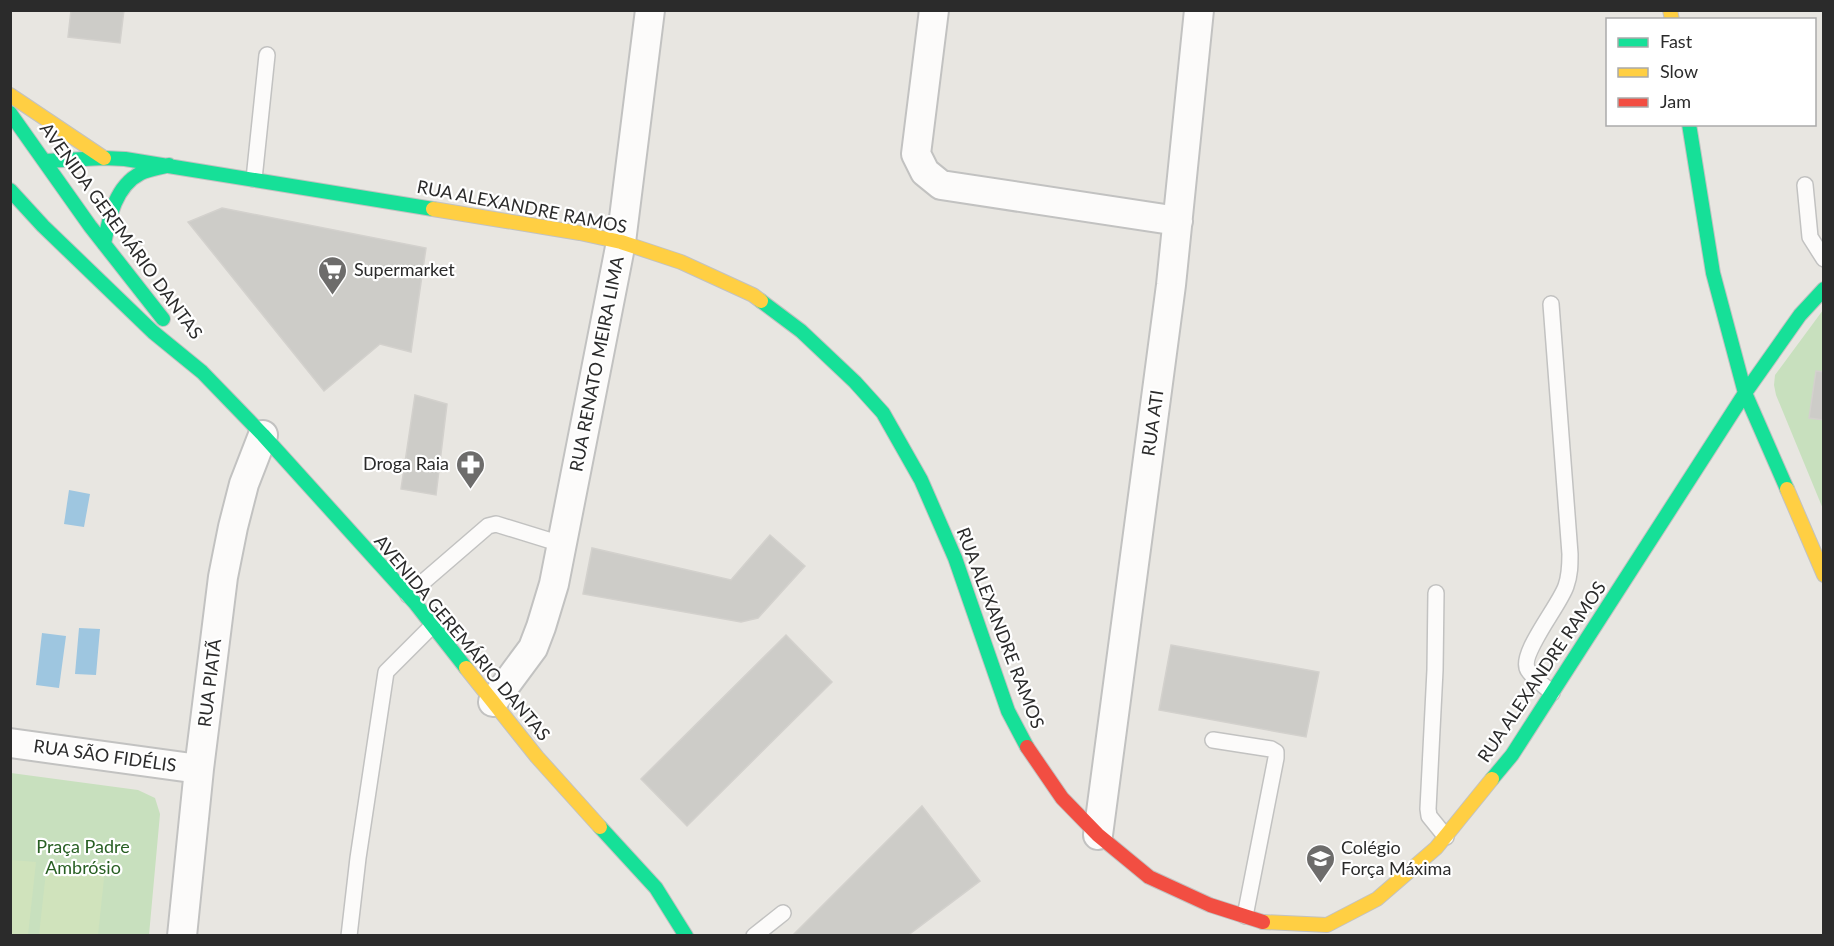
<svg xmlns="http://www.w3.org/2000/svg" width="1834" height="946" viewBox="0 0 1834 946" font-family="Lato,sans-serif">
<rect width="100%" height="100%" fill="#e8e6e1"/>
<path fill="#c8e0be" d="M1823,310V509L1776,395L1774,385L1775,375Z
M11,773L138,790L155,798L160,814L149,935L11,936Z"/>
<path fill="#d0e3bc" d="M11,860L36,862L28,935H11Z
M47,863L105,869L98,935H39Z"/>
<path fill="#9ec6e0" d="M69,490L90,494L84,527L64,524Z
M79,628L100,629L96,675L75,674Z
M42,633L66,636L59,688L36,685Z"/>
<path fill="#cdccc8" stroke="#d3d1cd" stroke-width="1.5" d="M71,10H124L120,43L68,37Z
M222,208L426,248L411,352L380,344L324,391L188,222Z
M1816,371L1824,372V420L1809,418Z
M415,395L447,404L436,495L401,489Z
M770,535L805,566L758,618L741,622L583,594L592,548L731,580Z
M786,635L832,682L687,826L641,779Z
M1171,645L1319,672L1306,737L1159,710Z
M922,806L980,881L907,936H792Z"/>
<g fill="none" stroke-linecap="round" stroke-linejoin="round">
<defs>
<path id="lane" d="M254,179L267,55
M1805,185L1810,237L1824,259
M1551,304L1570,554C1570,565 1570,575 1566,586C1560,605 1518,655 1528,670C1533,678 1545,686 1552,693
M1436,593L1435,670L1428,809L1429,816L1446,837
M408,595L488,526L496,524L561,544
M1213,740L1271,749L1276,752V758L1245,916
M349,936L358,858L386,672L432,626
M754,936L783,913"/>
<path id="street" d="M934,10L916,154L925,172L941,185L1178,221
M493,702L533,648L541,627L554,584L621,242L650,10
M10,743L199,769
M1098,835L1171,285L1199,10
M182,936L199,769L223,577L233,527L244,484L263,435"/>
<path id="fast" d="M10,113L90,226L163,319
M1689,124L1713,273L1745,393L1787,489
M45,161L104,158L125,159L433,209
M10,190L43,226L153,332L202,372L263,435L415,603L466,668
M104,244C109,218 115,186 141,173C150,169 160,168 169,165
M761,301L801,331L855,382L883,413L921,480L955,558L1008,711L1027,747
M1492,779L1512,755L1745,393L1800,315L1824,289
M600,827L656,888L686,936"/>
<path id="slow" d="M1670,10L1672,20
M10,95L104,158
M433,209L580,233L621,242L681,262L753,295L761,301
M1787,489L1824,575
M466,668L537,757L600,827
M1263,922L1327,925L1377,899L1436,848L1492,779"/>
<path id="jam" d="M1027,747L1062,798L1098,835L1149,877L1210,905L1263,922"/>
</defs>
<use href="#lane" stroke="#c2c2c1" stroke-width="18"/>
<use href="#street" stroke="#c2c2c1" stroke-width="32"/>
<use href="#fast" stroke="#c2c2c1" stroke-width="16"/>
<use href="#slow" stroke="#c2c2c1" stroke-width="16"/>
<use href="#jam" stroke="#c2c2c1" stroke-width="16"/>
<use href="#lane" stroke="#fcfbfa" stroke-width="15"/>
<use href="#street" stroke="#fcfbfa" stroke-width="28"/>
<use href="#fast" stroke="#16e098" stroke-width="14"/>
<use href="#slow" stroke="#ffcf43" stroke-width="14"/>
<use href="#jam" stroke="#f24e42" stroke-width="14"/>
</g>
<defs>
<symbol id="supermarket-pin" viewBox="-11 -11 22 30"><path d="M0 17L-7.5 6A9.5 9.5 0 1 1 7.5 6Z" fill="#6d6c6b" stroke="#fff"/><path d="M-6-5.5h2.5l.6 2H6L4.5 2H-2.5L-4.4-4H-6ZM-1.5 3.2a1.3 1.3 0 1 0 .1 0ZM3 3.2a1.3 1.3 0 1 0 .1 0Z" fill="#fff"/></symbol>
<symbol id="pharmacy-pin" viewBox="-11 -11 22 30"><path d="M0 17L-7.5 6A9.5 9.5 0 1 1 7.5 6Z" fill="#6d6c6b" stroke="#fff"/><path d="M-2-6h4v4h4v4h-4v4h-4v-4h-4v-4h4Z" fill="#fff"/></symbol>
<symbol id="school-pin" viewBox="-11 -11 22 30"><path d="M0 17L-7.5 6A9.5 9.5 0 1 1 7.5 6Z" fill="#6d6c6b" stroke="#fff"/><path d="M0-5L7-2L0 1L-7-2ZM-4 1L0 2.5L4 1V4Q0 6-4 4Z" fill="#fff"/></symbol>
</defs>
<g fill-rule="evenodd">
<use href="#supermarket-pin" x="316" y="254" width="33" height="45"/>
<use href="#pharmacy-pin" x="454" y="448" width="33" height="45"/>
<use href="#school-pin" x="1304" y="842" width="33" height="45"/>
</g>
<g text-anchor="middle" stroke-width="4.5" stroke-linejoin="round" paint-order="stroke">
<g font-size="18" fill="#2b2b2b" stroke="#fff">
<text transform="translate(522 207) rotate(11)" y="6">RUA ALEXANDRE RAMOS</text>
<text transform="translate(121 231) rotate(54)" y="6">AVENIDA GEREMÁRIO DANTAS</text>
<text transform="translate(597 364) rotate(-79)" y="6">RUA RENATO MEIRA LIMA</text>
<text transform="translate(1153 423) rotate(-82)" y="6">RUA ATI</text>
<text transform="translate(1000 628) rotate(69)" y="6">RUA ALEXANDRE RAMOS</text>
<text transform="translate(462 638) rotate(50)" y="6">AVENIDA GEREMÁRIO DANTAS</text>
<text transform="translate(1542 672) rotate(-56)" y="6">RUA ALEXANDRE RAMOS</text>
<text transform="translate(210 683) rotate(-83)" y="6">RUA PIATÃ</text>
<text transform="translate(105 756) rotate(8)" y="6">RUA SÃO FIDÉLIS</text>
</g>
<g font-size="18" fill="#2b2b2b" stroke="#fff" text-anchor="start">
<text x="354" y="276">Supermarket</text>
<text x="449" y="470" text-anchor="end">Droga Raia</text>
<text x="1341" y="854">Colégio<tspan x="1341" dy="21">Força Máxima</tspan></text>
</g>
<g font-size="18" fill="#285f23" stroke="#fff">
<text x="83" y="853">Praça Padre<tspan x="83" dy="21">Ambrósio</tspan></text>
</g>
</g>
<rect width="1834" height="946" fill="none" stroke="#2b2b2b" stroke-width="24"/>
<rect x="1606" y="18" width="210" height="108" fill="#ffffff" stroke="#aaaaaa" stroke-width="1.5"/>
<rect x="1618" y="38" width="30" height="9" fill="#16e098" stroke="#aaaaaa" stroke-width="1.5"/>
<text x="1660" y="48" font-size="18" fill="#2b2b2b">Fast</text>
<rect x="1618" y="68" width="30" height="9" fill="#ffcf43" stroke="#aaaaaa" stroke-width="1.5"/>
<text x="1660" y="78" font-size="18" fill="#2b2b2b">Slow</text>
<rect x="1618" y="98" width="30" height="9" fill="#f24e42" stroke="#aaaaaa" stroke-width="1.5"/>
<text x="1660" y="108" font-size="18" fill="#2b2b2b">Jam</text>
</svg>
